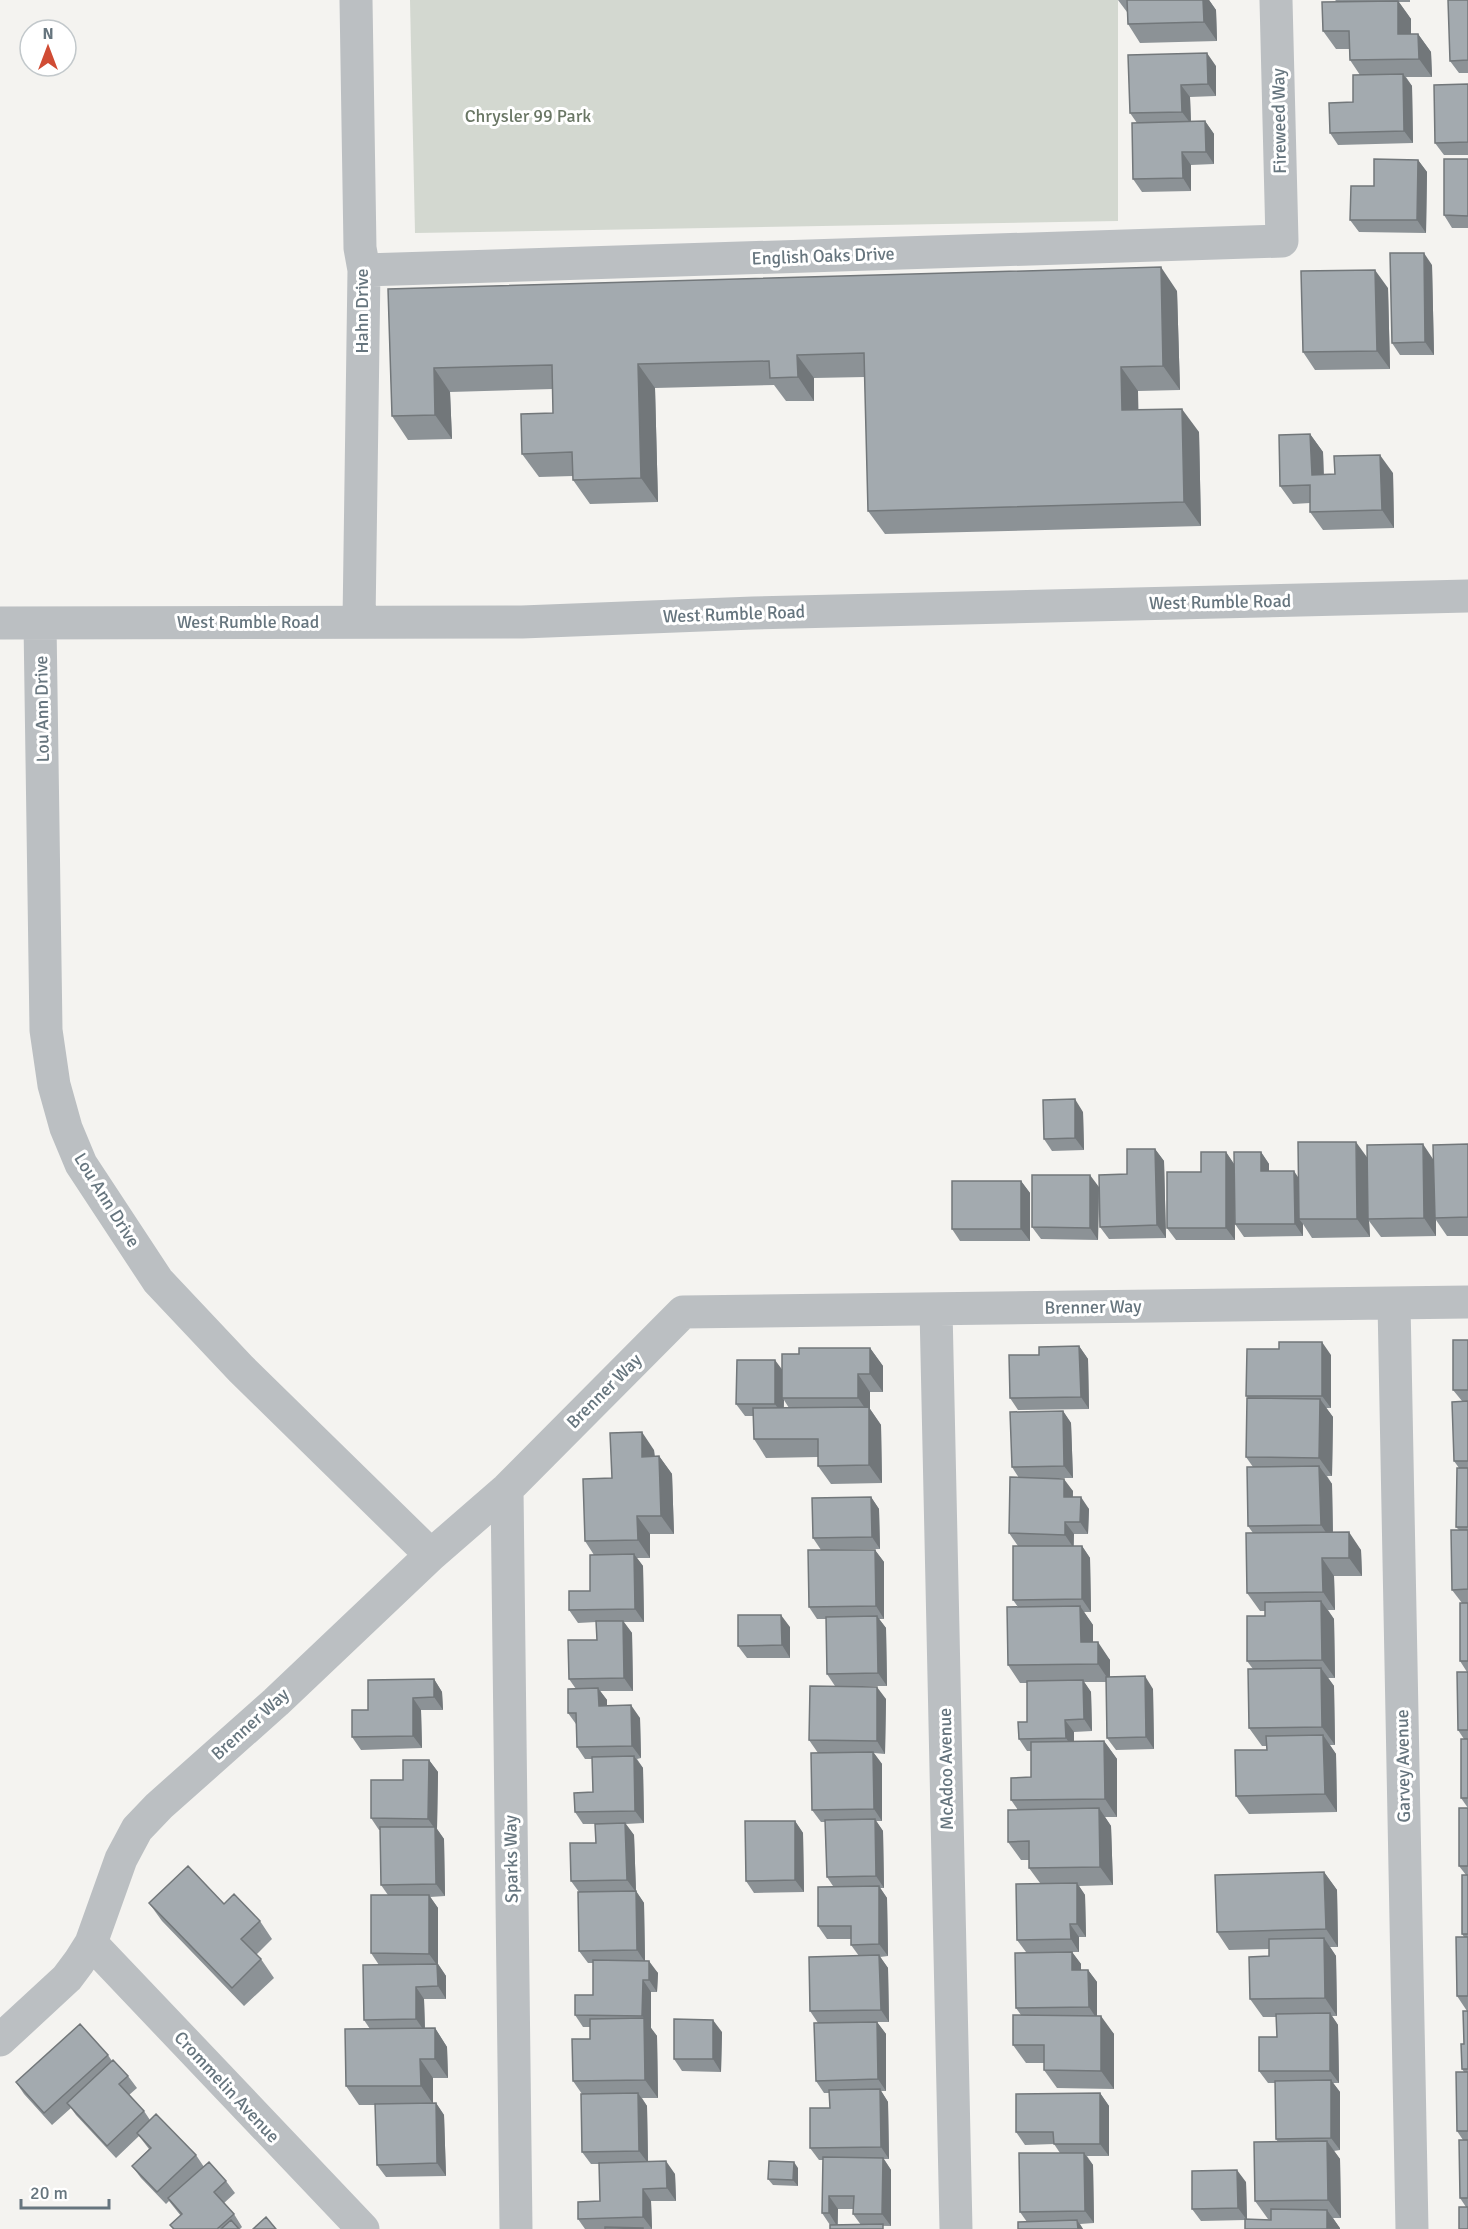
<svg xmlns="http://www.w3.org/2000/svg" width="1468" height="2229" viewBox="0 0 1468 2229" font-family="Signika,sans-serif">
<rect width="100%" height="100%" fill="#f4f3f0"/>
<path fill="#d3d8d0" d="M410,0H1118V221L415,233Z"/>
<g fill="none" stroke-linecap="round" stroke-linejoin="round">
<path stroke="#bbbfc2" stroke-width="33" d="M356,0L360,248L364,270L359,622
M364,270L1282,241L1276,0
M0,623L522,622L753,613L1468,596
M40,623L46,1030L54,1085L66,1128L81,1164L158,1281L241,1369L431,1555
M1394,1303L1412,2229
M936,1309L956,2229
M507,1489L516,2229
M91,1943L363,2229
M0,2040L67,1978L79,1962L91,1943L121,1859L137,1829L159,1806L276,1702L431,1555L507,1489L683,1312L1468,1302"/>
</g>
<path fill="#8c9296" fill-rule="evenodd" d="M1118,0H1209L1216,10L1217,41L1140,43L1128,24L1127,12Z
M1335,0H1410V2H1399L1411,19V34H1418L1431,52L1432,77H1406L1412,86L1413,143L1338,145L1330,133L1353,102L1360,75L1350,60L1349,49H1336L1323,31L1337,2Z
M1468,0V73H1459L1450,61Z
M1216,66V96L1190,97L1191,122L1205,121L1214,134V164L1191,165V191L1142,192L1133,179L1137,123L1130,113Z
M1468,84V155H1444L1435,143Z
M1468,159V228H1452L1444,215Z
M1418,160L1427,172L1426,233L1359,232L1350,220L1374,186Z
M1432,265L1434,355H1400L1392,343Z
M1388,288L1390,369L1315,370L1303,352Z
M388,289L1177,291L1180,390L1138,391V410L1199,432L1201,526L885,534L868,511L865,377L814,378V401H786L774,385L655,388L658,502L590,504L573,480V476L539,477L522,454L553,413V389L450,392L452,439L408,440L392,416Z
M1310,434L1323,452L1324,475L1393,473L1394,528L1323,530L1310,512V503L1293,504L1280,486Z
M1083,1112L1084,1150L1052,1151L1044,1139Z
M1468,1144V1236H1447L1436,1220V1236L1381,1237L1369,1221L1370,1237L1312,1238L1303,1224V1236L1244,1237L1235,1224L1261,1152L1269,1164V1171L1299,1178L1367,1158L1433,1159Z
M1155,1149L1164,1161L1166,1238L1109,1239L1100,1227L1127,1174Z
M1226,1152L1234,1164L1235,1240H1176L1167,1228L1201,1172Z
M1021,1181L1030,1193V1241H960L952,1229Z
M1099,1187L1098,1240L1041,1239L1032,1227Z
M1468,1340V2229L1466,2207L1460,2198L1463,2140L1457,2131L1464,2072L1462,2069L1467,2011L1457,1996L1464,1937L1462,1934L1466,1875L1459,1866L1468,1808L1461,1798L1464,1739L1458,1730L1467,1672L1460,1661L1462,1603L1452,1590L1459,1530L1456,1527L1459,1468L1454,1461L1462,1401L1453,1390Z
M1079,1346L1088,1359L1089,1409L1018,1410L1010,1398L1039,1355Z
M870,1348L883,1366V1392H870V1409L881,1425L882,1483L831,1484L818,1466V1457L766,1458L754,1439L753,1416H745L736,1404L782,1370L799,1354ZM784,1400L789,1408H784Z
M1331,1355V1408H1326L1333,1417L1332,1476H1327L1332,1484L1333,1532L1361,1550L1362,1576H1334L1335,1610H1328L1334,1619L1335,1678H1328L1334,1686L1335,1745H1330L1336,1754L1337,1812L1249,1814L1236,1796L1267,1750L1266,1746H1262L1249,1728L1253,1669L1247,1661L1265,1616V1611H1260L1247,1593L1253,1533L1248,1526L1253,1467L1246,1457L1248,1398L1246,1396Z
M1063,1411L1071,1423L1073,1478H1050L1073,1491V1497L1089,1509L1088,1534H1074V1546H1082L1090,1558L1091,1612H1084L1093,1625V1642L1110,1660V1677L1153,1689L1154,1749L1116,1750L1107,1738L1106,1682H1084L1091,1692L1092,1731L1074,1732V1742L1104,1741L1117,1759V1817H1105L1111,1826L1113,1885L1079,1886L1085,1895L1086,1937H1079V1952H1072L1081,1964V1970H1088L1097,1982V2016L1114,2034V2089L1057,2088L1044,2070V2063H1026L1013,2045L1021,2015L1016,2008L1026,1952L1017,1940L1040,1883L1029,1868V1860H1021L1008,1842L1018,1810L1011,1800L1031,1777V1751H1027L1019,1739L1027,1722V1683H1020L1008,1665L1018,1607L1013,1600L1033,1546H1018L1009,1533L1019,1478L1012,1467Z
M654,1450L655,1456H659L672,1474L674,1534H650V1558H637L643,1566L644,1622H624L632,1633L633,1691H600L607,1700V1706L640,1718L641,1758L637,1759L643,1768L644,1823L626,1824L634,1835L636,1891L644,1903L645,1961L658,1973L657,1992H651V2028L657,2036L658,2098H642L647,2106L648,2162L675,2174L676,2201H651L652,2229H585L578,2219L600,2201L599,2164H591L582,2152V2094L573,2081L590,2039V2027H583L575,2015L593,1995V1963H588L579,1951V1892L571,1881L596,1843L595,1824H583L575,1812L593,1792L592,1759H585L577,1747L576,1724L568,1713L576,1689L569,1679L597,1640L596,1622L578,1623L569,1610L590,1591L594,1555L585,1541L612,1478Z
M871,1497L879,1509L880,1549L828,1550H875L884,1562V1619H879L886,1628L887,1686H852L886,1699L885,1754L874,1753L882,1764V1821H876L883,1831L884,1888H880L887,1898L888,1956L880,1957L888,1968L889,2022H877L886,2034V2091H881L888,2102L889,2159H884L891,2170V2226L830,2225L822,2213L823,2160H819L810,2148L830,2108L829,2093H824L816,2081L818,2023L810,2011L859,1956L851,1945V1939H827L818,1926L833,1886L827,1877L825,1822H821L812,1810L818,1753L809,1740L835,1686L827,1674L826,1619H817L809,1607L821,1550L813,1538ZM838,2209H853V2214L861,2225H838Z
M790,1627V1658H747L738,1646Z
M434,1679L442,1692L443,1710H421L422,1748L361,1750L352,1737L368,1710Z
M429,1760L438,1772L437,1829L444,1839L445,1896L430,1897L438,1908V1964L446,1976V1999H424L425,2029L435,2028L447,2047L448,2078H433V2103H436L444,2115L446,2176L386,2177L377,2165L375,2105H359L346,2086L370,2029L364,2020L379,1965L371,1953L388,1895L381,1885L380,1830H379L371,1818L403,1780Z
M795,1821L803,1833L804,1892L754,1893L746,1881Z
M1324,1872L1337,1890L1338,1947H1330L1336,1956L1337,2016H1332L1338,2025L1339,2083H1333L1340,2092V2150L1334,2151L1340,2159L1341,2218H1333L1340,2229H1245V2220L1201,2221L1192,2209L1246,2182L1247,2219L1271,2220L1268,2219L1255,2201L1278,2142L1276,2139L1275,2083H1268L1259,2071L1277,2037L1276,2017H1263L1250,1999L1269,1956V1949L1229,1950L1217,1932Z
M149,1903L224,1904L260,1921L272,1939L256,1955L261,1959L274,1978L244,2006L162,1921Z
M722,2032L721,2072L682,2071L674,2059Z
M108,2055L112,2061L128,2076L137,2088L129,2095L144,2111L150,2120L196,2155L204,2167L226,2181L235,2193L224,2203L234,2214L242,2227L240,2229H173L170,2225L181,2216L169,2201L166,2204L141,2178L132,2166L149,2149L139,2136L116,2158L76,2115L71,2108L52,2125L24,2094L16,2082Z
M1100,2093L1109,2106V2156H1087L1093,2165L1094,2223L1080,2224L1083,2229L1027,2222L1020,2212L1060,2153L1054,2144L1025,2145L1016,2132Z
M798,2168V2186L773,2185L768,2179Z"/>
<path fill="#72777a" d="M1203,0H1209L1216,10L1217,41L1204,22Z
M1398,1L1411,19V52L1398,34Z
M1418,34L1431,52L1432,77L1419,59Z
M1207,53L1216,66V96L1208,84Z
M1403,74L1412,86L1413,143L1404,131Z
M1181,85L1190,97L1191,124L1182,112Z
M1205,121L1214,134V164L1206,152Z
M1182,152L1191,165V191L1183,178Z
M1418,160L1427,172L1426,233L1417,220Z
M1424,253L1432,265L1434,355L1425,342Z
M1161,267L1177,291L1180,390L1163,366Z
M1375,270L1388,288L1390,369L1377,351Z
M797,355L814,378V401L798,377Z
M638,364L655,388L658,502L641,478Z
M1121,367L1138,391L1139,434L1122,410Z
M434,368L450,392L452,439L435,415Z
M1182,409L1199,432L1201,526L1184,502Z
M1310,434L1323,452L1324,493L1312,475Z
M1380,455L1393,473L1394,528L1382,510Z
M1075,1099L1083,1112L1084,1150L1075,1138Z
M1356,1142L1369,1160L1368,1219L1369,1221L1370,1237L1357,1219Z
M1423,1144L1435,1162V1218L1436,1220V1236L1424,1218Z
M1155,1149L1164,1161L1166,1238L1157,1225Z
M1226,1152L1234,1164L1235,1240L1226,1228Z
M1261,1152L1269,1164V1183L1261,1171Z
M1294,1171L1302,1183L1299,1219L1303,1224V1236L1295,1224Z
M1090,1175L1099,1187L1098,1240L1090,1228Z
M1021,1181L1030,1193V1241L1021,1229Z
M1322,1342L1331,1355V1408L1322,1396Z
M1079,1346L1088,1359L1089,1409L1081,1397Z
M870,1348L883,1366V1392L870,1374Z
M775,1360L784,1372L782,1398L784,1400L783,1416L775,1404Z
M858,1374L870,1392V1409L881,1425L882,1483L869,1465V1414L858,1398Z
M1320,1399L1333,1417L1332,1476L1319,1458Z
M1063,1411L1071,1423L1073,1478L1064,1466Z
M642,1432L654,1450L655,1475L642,1457Z
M659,1456L672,1474L674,1534L661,1516Z
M1319,1466L1332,1484L1333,1543L1321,1525Z
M1064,1479L1073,1491L1072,1509L1064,1497Z
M871,1497L879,1509L880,1549L872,1537Z
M1081,1497L1089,1509L1088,1534L1080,1522Z
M637,1516L650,1534V1558L638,1540Z
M1065,1522L1074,1534L1073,1547L1065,1535Z
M1349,1532L1361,1550L1362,1576L1349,1558Z
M1082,1546L1090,1558L1091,1612L1082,1599Z
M875,1550L884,1562V1619L876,1606Z
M634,1554L643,1566L644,1622L635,1609Z
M1322,1558L1334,1576L1335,1610L1323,1592Z
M1321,1601L1334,1619L1335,1678L1322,1660Z
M1080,1606L1093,1625V1660L1081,1642Z
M781,1615L790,1627V1658L782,1645Z
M877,1616L886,1628L887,1686L878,1673Z
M623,1621L632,1633L633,1691L624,1678Z
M1098,1642L1110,1660V1682L1098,1664Z
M1321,1668L1334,1686L1335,1745L1322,1727Z
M1145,1676L1153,1689L1154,1749L1146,1737Z
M434,1679L442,1692L443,1710L434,1697Z
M1083,1680L1091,1692L1092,1731L1084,1719Z
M877,1687L886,1699L885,1754L877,1741Z
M598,1688L607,1700V1718L599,1706Z
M413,1698L421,1710L422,1748L413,1736Z
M631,1705L640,1718L641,1758L632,1746Z
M1065,1720L1074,1732V1750L1066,1738Z
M1323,1735L1336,1754L1337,1812L1325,1794Z
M1104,1741L1117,1759V1817L1105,1799Z
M873,1752L882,1764V1821L874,1809Z
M634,1756L643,1768L644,1823L635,1811Z
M429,1760L438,1772L437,1829L444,1839L445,1896L436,1884L435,1829L428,1819Z
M1099,1808L1111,1826L1113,1885L1100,1867Z
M875,1819L883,1831L884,1888L876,1876Z
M795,1821L803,1833L804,1892L795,1880Z
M625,1823L634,1835L636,1892L627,1880Z
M1324,1872L1337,1890L1338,1947L1326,1929Z
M1077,1883L1085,1895L1086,1937L1077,1924Z
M879,1886L887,1898L888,1956L879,1944Z
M636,1891L644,1903L645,1962L637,1950Z
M429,1895L438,1908V1964L446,1976V1999L438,1986L437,1965L429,1954Z
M1070,1924L1079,1937V1952L1071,1939Z
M1324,1938L1336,1956L1337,2016L1325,1998Z
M1072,1952L1081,1964V1983L1072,1970Z
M879,1955L888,1968L889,2022L881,2010Z
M649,1961L658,1973L657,1992L649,1980Z
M1088,1970L1097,1982V2019L1089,2007Z
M643,1980L651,1992V2028L657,2036L658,2098L645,2080L644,2018L642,2016Z
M416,1987L424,1999L425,2032L416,2019Z
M1330,2013L1338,2025L1339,2083L1330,2071Z
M1101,2016L1114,2034V2089L1101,2071Z
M713,2020L722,2032L721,2072L713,2059Z
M877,2022L886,2034V2091L878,2079Z
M435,2028L447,2047L448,2078L435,2059Z
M420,2059L433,2078V2104L421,2086Z
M1331,2080L1340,2092V2150L1331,2138Z
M880,2089L888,2102L889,2159L881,2147Z
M638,2093L647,2106L648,2163L639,2151Z
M1100,2093L1109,2106V2156L1100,2144Z
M436,2103L444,2115L446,2176L437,2163Z
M1327,2141L1340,2159L1341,2218L1328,2200Z
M1084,2153L1093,2165L1094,2223L1085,2211Z
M883,2158L891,2170V2226L882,2214Z
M666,2161L675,2174L676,2201L667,2188Z
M794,2162L798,2168V2186L793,2180Z
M1237,2170L1246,2182L1247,2220L1238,2208Z
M643,2189L651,2201L652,2229L643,2217Z
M829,2196L838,2209L837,2226L829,2213Z
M1327,2210L1340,2228V2229H1327Z
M1077,2220L1083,2229H1078Z"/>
<path fill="#a3aaaf" stroke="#72777a" stroke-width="1.5" d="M1127,0H1203L1204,22L1128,24Z
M1448,0H1468V60L1450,61Z
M1398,1V34H1418L1419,59L1350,60L1349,31H1323L1322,2Z
M1207,53L1208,84L1181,85L1182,112L1130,113L1128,55Z
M1403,74L1404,131L1330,133L1329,103L1353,102V75Z
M1468,84V142L1435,143L1434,85Z
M1205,121L1206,152H1182L1183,178L1133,179L1132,123Z
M1374,159L1418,160L1417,220H1350L1351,186H1374Z
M1444,159H1468V216L1444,215Z
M1390,253H1424L1425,342L1392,343Z
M1161,267L1163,366L1121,367L1122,410L1182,409L1184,502L868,511L864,353L797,355L798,377L770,378L769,361L638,364L641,478L573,480L572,452L522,454L521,414L553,413L552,365L434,368L435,415L392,416L388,289Z
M1375,270L1377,351L1303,352L1301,271Z
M1310,434L1312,475L1335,474L1334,456L1380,455L1382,510L1310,512V485L1280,486L1279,435Z
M1075,1099V1138L1044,1139L1043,1100Z
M1298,1142H1356L1357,1219H1299Z
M1423,1144L1424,1218L1368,1219L1367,1145Z
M1468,1144V1217L1435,1218L1433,1145Z
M1127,1149H1155L1157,1225L1100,1227L1099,1175L1127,1174Z
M1201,1152H1226V1228H1167V1172H1201Z
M1234,1152H1261V1171H1294L1295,1224H1235Z
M1032,1175H1090V1228L1032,1227Z
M952,1181H1021V1229H952Z
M1453,1340H1468V1390H1453Z
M1279,1342H1322V1396H1246L1247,1349H1279Z
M1079,1346L1081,1397L1010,1398L1009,1355H1039V1347Z
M799,1348H870V1374H858V1398H782V1354H799Z
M737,1360H775V1404H736Z
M1247,1398L1320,1399L1319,1458L1246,1457Z
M1468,1401V1461H1454L1452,1402Z
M869,1407V1465L818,1466V1439H754L753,1408Z
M1063,1411L1064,1466L1012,1467L1010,1412Z
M642,1432V1457L659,1456L661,1516H637L638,1540L585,1541L583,1479L612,1478L610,1433Z
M1319,1466L1321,1525L1248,1526L1247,1467Z
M1457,1468H1468V1527H1456Z
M1010,1477L1064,1479V1497H1081L1080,1522H1065V1535L1009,1533Z
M871,1497L872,1537L813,1538L812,1498Z
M1451,1530H1468V1589L1452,1590Z
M1349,1532V1558H1322L1323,1592L1247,1593L1246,1533Z
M1013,1546H1082V1599L1013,1600Z
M808,1550H875L876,1606L809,1607Z
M634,1554L635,1609L569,1610V1591H590V1555Z
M1321,1601L1322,1660L1247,1661V1616H1265V1602Z
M1460,1603H1468V1661H1460Z
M1080,1606L1081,1642H1098V1664L1008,1665L1007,1607Z
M738,1615H781L782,1645L738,1646Z
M877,1616L878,1673L827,1674L826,1617Z
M596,1621H623L624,1678L569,1679L568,1640H597Z
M1321,1668L1322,1727L1249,1728L1248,1669Z
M1457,1672H1468V1730H1458Z
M1145,1676L1146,1737L1107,1738L1106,1677Z
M434,1679V1697L413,1698V1736L352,1737V1710H368V1680Z
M1083,1680L1084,1719L1065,1720L1066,1738L1019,1739L1018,1722H1027V1681Z
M810,1686L877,1687V1741L809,1740Z
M598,1688L599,1706L631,1705L632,1746L577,1747L576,1713H568V1689Z
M1323,1735L1325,1794L1236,1796L1235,1750H1267L1266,1736Z
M1461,1739H1468V1798H1461Z
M1104,1741L1105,1799L1011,1800V1778L1031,1777V1742Z
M873,1752L874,1809L812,1810L811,1753Z
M634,1756L635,1811L575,1812L574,1793L593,1792L592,1757Z
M403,1760H429L428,1819L371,1818V1780H403Z
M1099,1808L1100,1867L1029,1868V1841L1008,1842V1810Z
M1459,1808H1468V1866H1459Z
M875,1819L876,1876L827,1877L825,1820Z
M745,1821H795V1880L746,1881Z
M625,1823L627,1880L571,1881L570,1843H596L595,1824Z
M380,1827H435L436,1884L381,1885Z
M188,1866L224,1904L234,1894L260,1921L241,1939L261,1959L232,1988L149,1903Z
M1324,1872L1326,1929L1217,1932L1215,1875Z
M1462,1875H1468V1934H1462Z
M1077,1883V1924H1070L1071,1939L1017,1940L1016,1884Z
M879,1886V1944L851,1945V1926H818V1887Z
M636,1891L637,1950L579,1951L578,1892Z
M371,1895H429V1954L371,1953Z
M1456,1937H1468V1996H1457Z
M1324,1938L1325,1998L1250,1999L1249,1957L1269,1956V1939Z
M1072,1952V1970H1088L1089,2007L1016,2008L1015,1953Z
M879,1955L881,2010L810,2011L809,1957Z
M593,1960L649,1961V1980H643L642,2016L575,2015V1995H593Z
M437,1964L438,1986L416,1987V2019L364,2020L363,1965Z
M1463,2011H1468V2069H1462L1461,2044H1464Z
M1330,2013V2071H1259V2037H1277L1276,2014Z
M1013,2015L1101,2016V2071L1044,2070V2045H1013Z
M644,2018L645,2080L573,2081L572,2039H590V2019Z
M674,2019L713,2020V2059H674Z
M877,2022L878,2079L816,2081L814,2023Z
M80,2024L108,2055L44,2113L16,2082Z
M435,2028V2059H420L421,2086H346L345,2029Z
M113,2060L128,2076L119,2084L144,2111L107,2146L67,2103Z
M1456,2072H1468V2131H1457Z
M1331,2080V2138L1276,2139L1275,2081Z
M880,2089L881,2147L810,2148V2108H830L829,2090Z
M638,2093L639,2151L582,2152L581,2094Z
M1100,2093V2144H1054L1053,2132H1016V2094Z
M436,2103L437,2163L377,2165L375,2104Z
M156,2114L196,2155L157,2192L132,2166L151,2148L137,2133Z
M1459,2140H1468V2198H1460Z
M1327,2141L1328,2200L1255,2201L1254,2142Z
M1019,2153H1084L1085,2211L1020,2212Z
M823,2157L883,2158L882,2214H853L854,2196H829V2213H822Z
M666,2161L667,2188L643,2189V2217L578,2219V2202L600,2201L599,2163Z
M769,2161L794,2162L793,2180L768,2179Z
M209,2162L226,2181L214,2192L234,2214L217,2229H174L170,2225L182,2214L168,2198Z
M1237,2170L1238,2208L1192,2209V2171Z
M1459,2207H1468V2229H1459Z
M1271,2209L1327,2210V2229H1245V2219L1271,2220Z
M266,2217L276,2229H253Z
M231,2220L239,2229H221Z
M1077,2220L1078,2229H1018V2222Z
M883,2224V2229H830V2225Z
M605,2227L643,2228V2229H605Z"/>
<g text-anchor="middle" stroke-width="6" stroke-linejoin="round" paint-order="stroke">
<g font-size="18" fill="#697664" stroke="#fff">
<text x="528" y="122">Chrysler 99 Park</text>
</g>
<g font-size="18" fill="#66757e" stroke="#fff">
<text transform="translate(1279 121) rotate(-91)" y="6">Fireweed Way</text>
<text transform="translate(823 256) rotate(-2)" y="6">English Oaks Drive</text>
<text transform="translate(362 311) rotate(-90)" y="6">Hahn Drive</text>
<text transform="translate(1220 602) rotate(-1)" y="6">West Rumble Road</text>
<text transform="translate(734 614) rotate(-2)" y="6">West Rumble Road</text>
<text x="248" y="628">West Rumble Road</text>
<text transform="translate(42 709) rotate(-91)" y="6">Lou Ann Drive</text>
<text transform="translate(107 1200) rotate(58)" y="6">Lou Ann Drive</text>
<text transform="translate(1093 1307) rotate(-1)" y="6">Brenner Way</text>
<text transform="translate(604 1391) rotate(-45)" y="6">Brenner Way</text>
<text transform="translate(250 1724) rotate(-42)" y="6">Brenner Way</text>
<text transform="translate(1403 1766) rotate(-91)" y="6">Garvey Avenue</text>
<text transform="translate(946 1769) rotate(-91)" y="6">McAdoo Avenue</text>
<text transform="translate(511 1859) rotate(-91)" y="6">Sparks Way</text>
<text transform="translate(227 2087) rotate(47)" y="6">Crommelin Avenue</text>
</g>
</g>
<g transform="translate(48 48)"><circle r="28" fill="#ffffff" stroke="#c2c8cb" stroke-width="1.5"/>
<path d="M0-4.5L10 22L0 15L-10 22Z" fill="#d04c34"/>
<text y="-9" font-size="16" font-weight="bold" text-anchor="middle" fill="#66757e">N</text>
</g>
<path d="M21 2199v9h88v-9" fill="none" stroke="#66757e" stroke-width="3"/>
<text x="30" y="2199" font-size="18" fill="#66757e" stroke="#ffffff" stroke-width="4.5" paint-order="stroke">20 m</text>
</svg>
